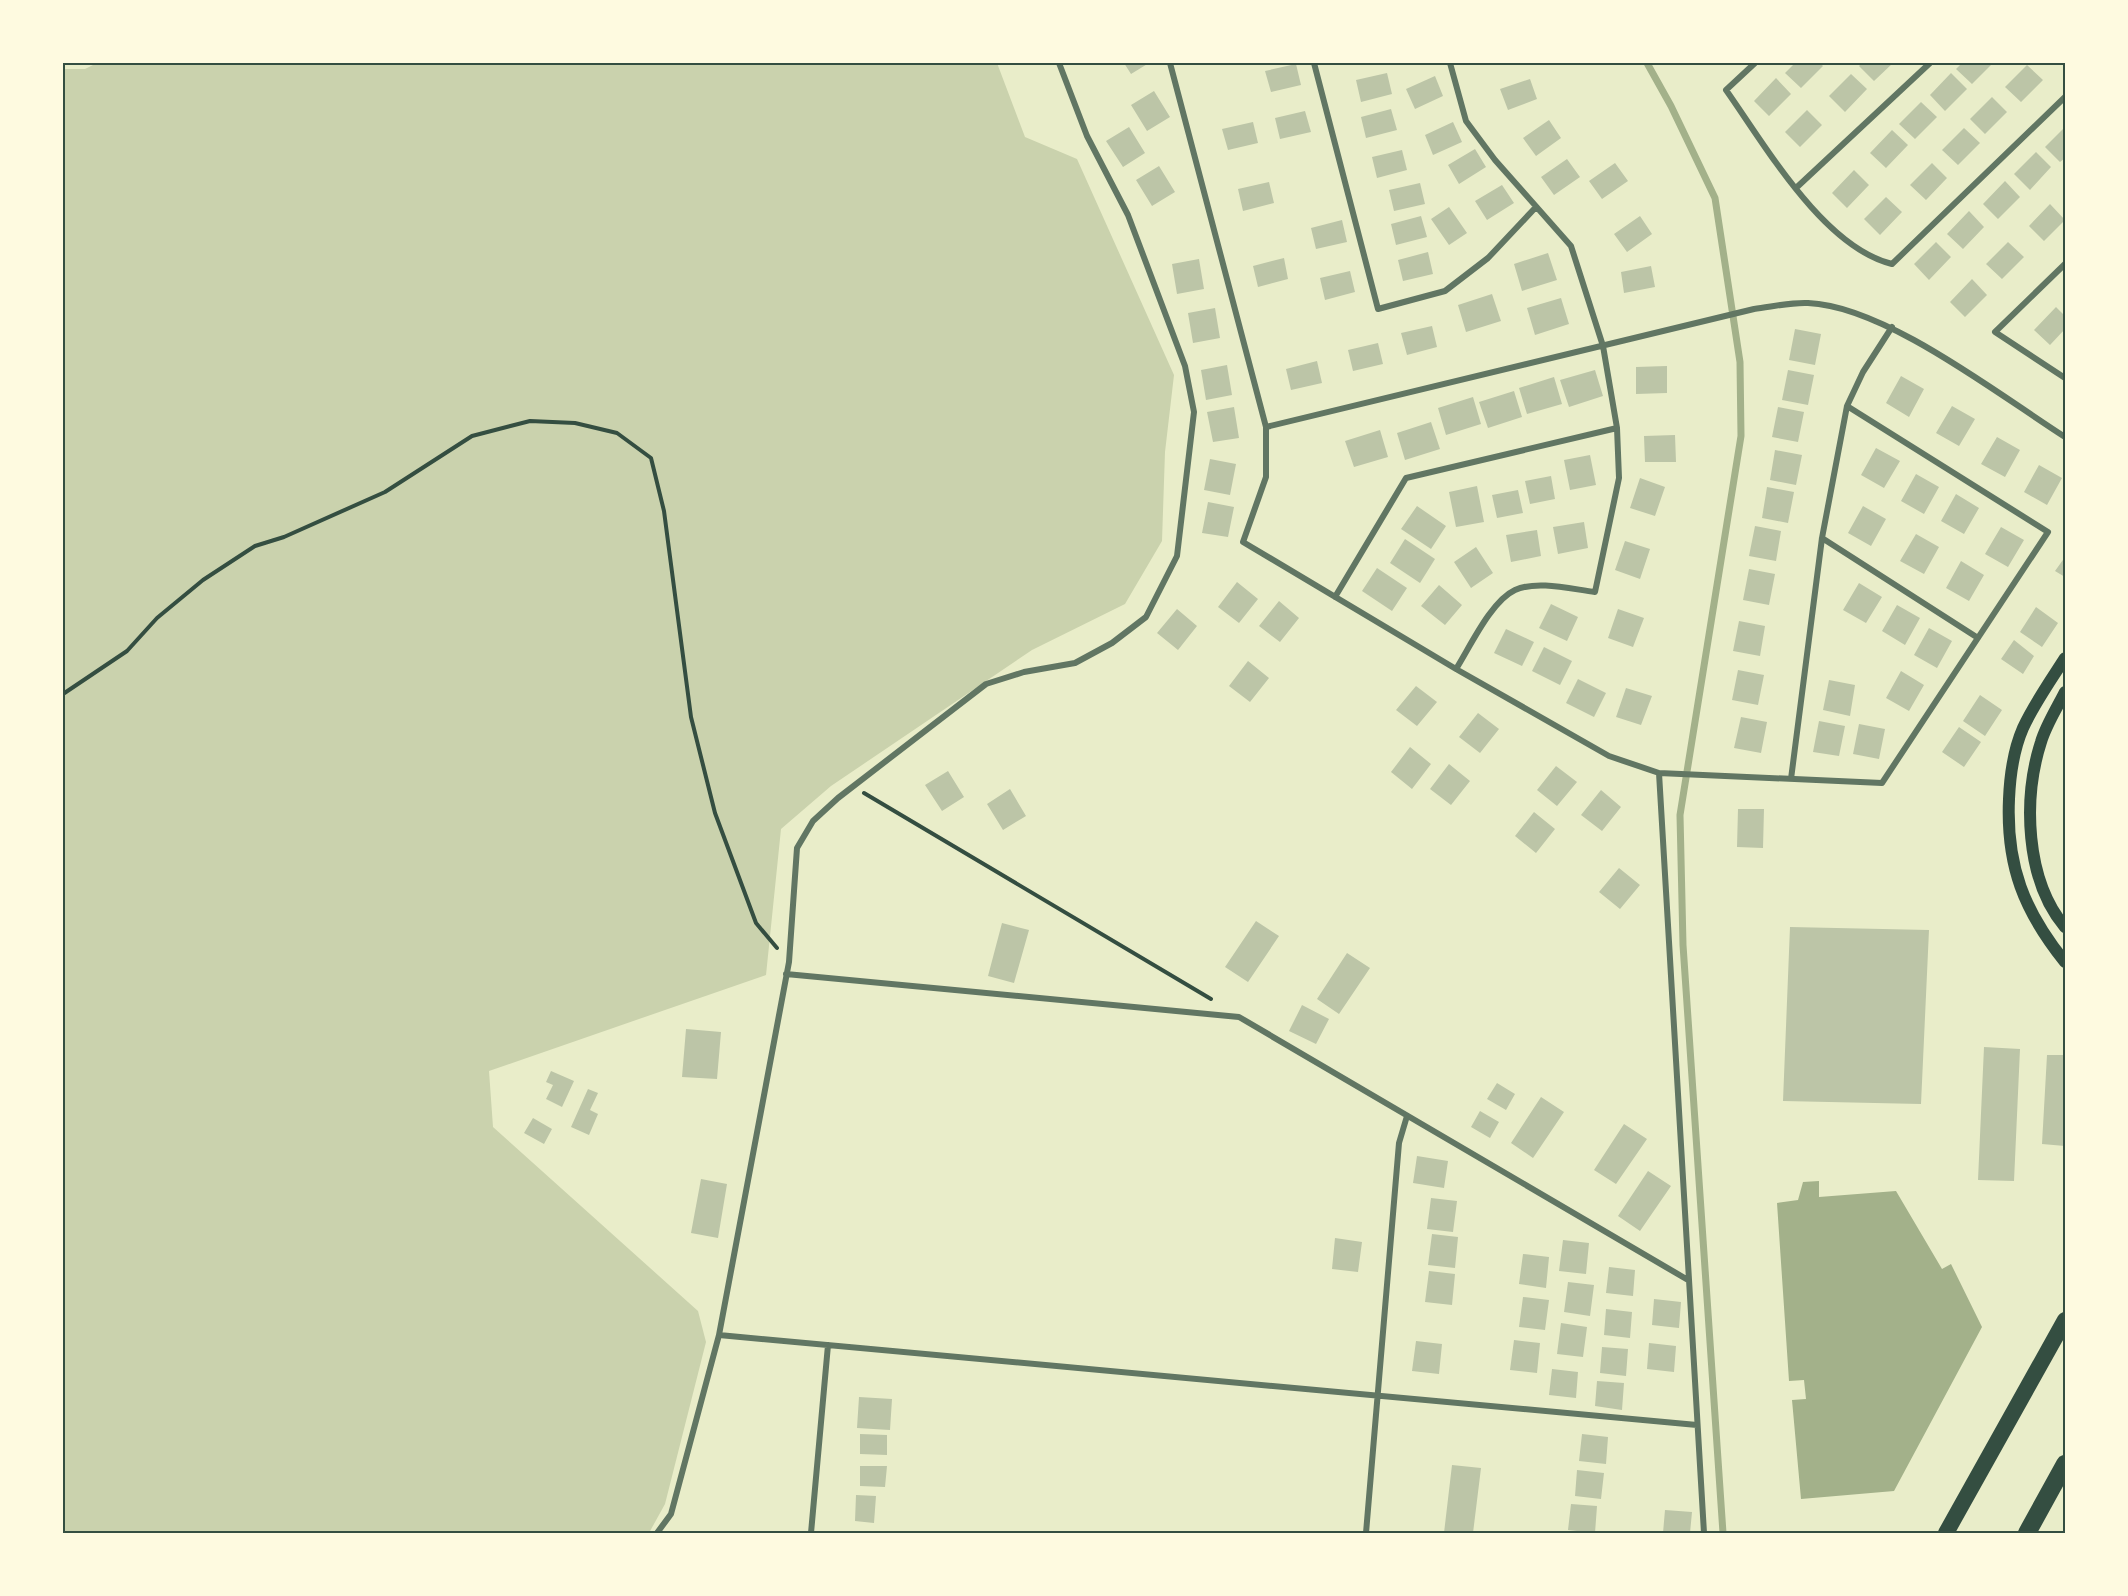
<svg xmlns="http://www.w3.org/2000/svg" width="2128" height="1596" viewBox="0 0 2128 1596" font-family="Barlow,sans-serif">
<rect width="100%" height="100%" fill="#e9edc9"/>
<path fill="#cad2ad" d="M97,63H997L1025,137L1077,159L1174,375L1165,452L1162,541L1125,604L1032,650L831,786L781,829L766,975L489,1071L493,1127L698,1311L706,1342L665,1504L649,1533H63V69H85Z"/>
<path fill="#a3b18a" d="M1819,1181V1197L1896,1191L1942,1269L1951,1264L1982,1327L1894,1491L1801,1499L1792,1400L1806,1399L1804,1380L1789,1381L1777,1203L1798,1200L1803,1182Z"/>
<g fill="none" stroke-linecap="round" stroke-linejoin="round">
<path stroke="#a3b18a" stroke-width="7" d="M1647,63L1671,106L1715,198L1740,362L1741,436L1680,815L1683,945L1723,1533"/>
</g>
<path fill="#bcc5a7" d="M1124,63H1149L1131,74Z
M1795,63H1820L1823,66L1801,88L1785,73Z
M1862,63H1893L1874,81L1859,66Z
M1962,63H1993L1972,84L1956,69Z
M1296,64L1301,85L1271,92L1265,71Z
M2027,65L2043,80L2021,102L2005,87Z
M1387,73L1392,94L1361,102L1356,80Z
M1951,73L1967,89L1945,111L1930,95Z
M1851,74L1867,89L1845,112L1829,96Z
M1435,76L1443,96L1415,109L1406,89Z
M1776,78L1791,94L1769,116L1754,101Z
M1530,79L1537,99L1508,110L1500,89Z
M1154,91L1170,117L1147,131L1131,105Z
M1992,97L2007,112L1985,134L1970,119Z
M1921,102L1937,117L1915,139L1899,124Z
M1391,109L1397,130L1366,138L1361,117Z
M1807,110L1822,125L1800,147L1785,132Z
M1305,111L1311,132L1280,139L1275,118Z
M1549,120L1561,138L1536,156L1523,138Z
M1253,122L1258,143L1228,150L1222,129Z
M1453,122L1462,142L1433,155L1425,135Z
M1129,127L1145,153L1123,167L1106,141Z
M2065,127V158L2060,162L2045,147Z
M1964,128L1980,143L1958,165L1942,150Z
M1892,130L1908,145L1886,168L1870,153Z
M1475,149L1486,167L1459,184L1448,165Z
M1402,150L1407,170L1377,178L1372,157Z
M2036,152L2051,167L2030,190L2014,174Z
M1567,159L1580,177L1554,195L1541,177Z
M1615,163L1628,181L1602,199L1589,181Z
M1932,163L1947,178L1926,200L1910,185Z
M1159,166L1175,192L1152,206L1136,180Z
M1854,170L1869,185L1847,208L1832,193Z
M2005,181L2020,197L1998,219L1983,204Z
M1269,182L1274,203L1243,211L1238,189Z
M1420,183L1425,204L1394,211L1389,190Z
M1502,185L1514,203L1487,220L1475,201Z
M1886,197L1902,212L1880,235L1864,219Z
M2050,204L2065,220L2044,241L2029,226Z
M1449,207L1467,233L1449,245L1431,219Z
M1969,211L1984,227L1963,249L1947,234Z
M1421,216L1427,237L1396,245L1391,224Z
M1640,216L1652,234L1627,252L1614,234Z
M1342,220L1347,242L1316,249L1311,228Z
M1936,242L1951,257L1929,280L1914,264Z
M2008,242L2024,257L2002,279L1986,264Z
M1428,252L1433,274L1403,281L1398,260Z
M1548,253L1557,280L1522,291L1514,264Z
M1284,258L1288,279L1258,287L1253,266Z
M1199,259L1204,289L1177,294L1172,264Z
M1651,266L1655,287L1624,293L1621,272Z
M1350,271L1355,292L1325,300L1320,278Z
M1972,279L1987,295L1965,317L1950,302Z
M1492,294L1501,321L1466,332L1458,305Z
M1561,298L1569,324L1535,335L1527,308Z
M2056,307L2065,316V329L2050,345L2034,330Z
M1215,308L1220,338L1193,343L1188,313Z
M1432,326L1437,347L1407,355L1401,333Z
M1795,329L1821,334L1815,365L1789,360Z
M1378,343L1383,364L1353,371L1348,350Z
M1317,361L1322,383L1291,390L1286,369Z
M1227,365L1232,395L1206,400L1201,370Z
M1667,366V393L1636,394V367Z
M1595,370L1603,396L1569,407L1560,380Z
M1788,370L1814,375L1808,405L1782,400Z
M1901,376L1924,389L1909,417L1886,403Z
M1554,377L1562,404L1527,414L1519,388Z
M1514,391L1522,417L1488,428L1479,402Z
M1473,397L1481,424L1446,435L1438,408Z
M1952,406L1975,419L1959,446L1936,433Z
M1234,407L1239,438L1213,442L1207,412Z
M1778,407L1804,412L1798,442L1772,437Z
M1431,422L1440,449L1405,460L1397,433Z
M1380,430L1388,457L1354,467L1345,441Z
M1675,435L1676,462H1645L1644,436Z
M1997,437L2020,450L2005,477L1981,464Z
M1876,448L1900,461L1884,488L1861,475Z
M1775,450L1802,455L1796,485L1770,480Z
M1590,455L1596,485L1570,490L1564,460Z
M1210,459L1236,464L1230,495L1204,490Z
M2039,465L2062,478L2047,505L2024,492Z
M1916,474L1939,487L1924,514L1901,501Z
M1551,476L1555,499L1530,504L1525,481Z
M1640,478L1665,487L1655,516L1630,508Z
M1477,486L1484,522L1456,527L1449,492Z
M1767,487L1794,492L1788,523L1762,518Z
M1518,490L1523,513L1497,518L1492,495Z
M1956,494L1979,508L1964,534L1941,521Z
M1208,502L1234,507L1228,537L1202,533Z
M1417,506L1446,526L1431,549L1401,529Z
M1863,506L1886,519L1871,546L1848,533Z
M1584,522L1588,548L1558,554L1553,527Z
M1755,526L1781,531L1776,561L1749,556Z
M2001,527L2024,540L2008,567L1985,554Z
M1537,530L1541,556L1511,562L1506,535Z
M1916,534L1939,547L1924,574L1900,561Z
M1405,539L1435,559L1420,583L1390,563Z
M1625,541L1650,549L1640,579L1615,570Z
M1476,547L1493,573L1471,588L1454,562Z
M2065,557V577L2055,571Z
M1961,561L1984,575L1969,601L1946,588Z
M1377,568L1407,588L1392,611L1362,591Z
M1749,569L1775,574L1769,605L1743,600Z
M1237,582L1258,599L1239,623L1218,607Z
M1859,583L1882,597L1866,623L1843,610Z
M1439,585L1462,605L1445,625L1421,606Z
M1279,601L1299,618L1280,642L1259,626Z
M1551,604L1578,617L1567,641L1539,628Z
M1897,605L1920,618L1905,645L1882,631Z
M2036,607L2058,623L2042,647L2020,632Z
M1177,609L1197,626L1178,650L1157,633Z
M1618,609L1644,618L1633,647L1608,638Z
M1739,621L1765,626L1760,656L1733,651Z
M1929,628L1952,641L1937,668L1914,655Z
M1506,629L1534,642L1522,666L1494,653Z
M2014,640L2034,656L2023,674L2001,659Z
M1544,647L1572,661L1560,685L1532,671Z
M1248,661L1269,678L1250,702L1229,686Z
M1738,670L1764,675L1758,705L1732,700Z
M1901,671L1924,685L1909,711L1886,698Z
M1578,679L1606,693L1594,717L1566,703Z
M1829,680L1855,685L1850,716L1823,710Z
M1416,686L1437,702L1417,726L1396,710Z
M1626,688L1652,696L1641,725L1616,717Z
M1980,695L2002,710L1985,736L1963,721Z
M1478,713L1499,729L1480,753L1459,737Z
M1741,717L1767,722L1761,753L1734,748Z
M1819,721L1845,726L1839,756L1813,752Z
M1859,724L1885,729L1879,759L1853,754Z
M1959,727L1981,742L1964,767L1942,752Z
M1410,747L1431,764L1412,789L1391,772Z
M1449,764L1470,781L1451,805L1430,789Z
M1556,766L1577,782L1557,806L1537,790Z
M948,771L964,797L942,811L925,785Z
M1010,789L1026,816L1003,830L987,804Z
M1601,790L1621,807L1602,831L1581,815Z
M1738,809H1764L1763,848L1737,847Z
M1534,812L1555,829L1536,853L1515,836Z
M1619,868L1640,885L1620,909L1599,892Z
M1256,921L1279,936L1248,982L1225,967Z
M1002,923L1029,930L1014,983L988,976Z
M1790,927L1929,930L1921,1104L1783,1101Z
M1347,953L1370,968L1339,1014L1317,999Z
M1302,1005L1329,1019L1316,1044L1289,1031Z
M686,1029L721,1032L717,1079L682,1077Z
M1984,1047L2020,1049L2014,1181L1978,1180Z
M2047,1055H2065V1146L2042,1144Z
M551,1071L574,1081L562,1107L546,1099L553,1085L546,1082Z
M1497,1083L1515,1094L1506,1110L1487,1099Z
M588,1089L598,1093L590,1110L598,1114L589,1135L571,1127Z
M1541,1097L1564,1112L1533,1158L1511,1143Z
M1480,1111L1499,1122L1490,1138L1471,1127Z
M533,1118L552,1129L544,1144L524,1133Z
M1624,1124L1647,1139L1616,1184L1594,1170Z
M1417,1156L1448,1161L1444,1188L1413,1183Z
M1648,1171L1671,1186L1640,1231L1618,1216Z
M701,1179L727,1184L718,1238L691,1233Z
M1431,1198L1457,1201L1453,1232L1427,1229Z
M1432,1234L1458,1237L1455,1268L1428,1265Z
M1335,1238L1362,1242L1358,1272L1332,1269Z
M1563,1240L1589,1243L1586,1274L1559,1271Z
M1523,1254L1549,1257L1546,1288L1519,1284Z
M1609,1267L1635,1270L1633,1296L1606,1293Z
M1429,1271L1455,1274L1452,1305L1425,1302Z
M1568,1282L1594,1285L1590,1316L1564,1312Z
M1523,1297L1549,1300L1545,1330L1519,1327Z
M1654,1299L1681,1302L1679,1328L1652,1325Z
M1606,1309L1632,1312L1630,1338L1604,1335Z
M1561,1323L1587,1327L1583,1357L1557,1354Z
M1514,1340L1540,1343L1537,1373L1510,1370Z
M1416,1341L1442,1344L1439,1374L1412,1371Z
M1649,1343L1676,1346L1674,1372L1647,1369Z
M1602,1347L1628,1349L1626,1376L1600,1373Z
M1552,1369L1578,1372L1576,1398L1549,1395Z
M1597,1381L1624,1383L1622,1410L1595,1406Z
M859,1397L892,1399L890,1430L857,1428Z
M860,1434L887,1435V1455L860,1454Z
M1582,1434L1608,1437L1606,1464L1579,1461Z
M1452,1465L1481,1468L1473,1533H1444Z
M860,1466H887L885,1487L860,1486Z
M1577,1470L1604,1473L1601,1499L1575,1496Z
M856,1495L876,1496L874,1523L855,1521Z
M1571,1504L1597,1506L1595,1533L1568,1530Z
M1665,1510L1692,1512L1690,1533H1663Z"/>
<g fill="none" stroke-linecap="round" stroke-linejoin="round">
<path stroke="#344e41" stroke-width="4" d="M63,694L127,651L157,618L203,580L255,546L284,537L385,492L472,436L530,421L575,423L617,433L651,458L664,511L691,717L715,813L756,923L777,948
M864,793L1211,999"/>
<path stroke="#617663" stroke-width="6" d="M1170,63L1266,427V477L1243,542L1456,669L1609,756L1659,773L1882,783L2048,532L1847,406
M1314,63L1378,309L1445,291L1488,258L1536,207
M1450,63L1466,121L1495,160L1571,246L1603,346L1617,428L1619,478L1595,592C1571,589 1537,580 1515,590C1491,601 1470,647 1456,669
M1755,63L1726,90C1765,145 1823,247 1892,264L2065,97
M1796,188L1930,63
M2065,264L1995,332L2065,378
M1266,427L1754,309C1771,307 1791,302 1808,303C1885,306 1999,395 2065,437
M1822,538L1978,638
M1335,597L1406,478L1617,428
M1659,773L1704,1533
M1791,779L1822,538L1847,406L1863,372L1892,327
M786,974L1239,1017L1688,1280
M719,1335L1697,1425
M657,1533L671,1514L719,1335L789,962L797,848L813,821L838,798L986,684L1024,672L1075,663L1112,643L1146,617L1177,556L1194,412L1185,366L1128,215L1087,136L1059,63
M811,1533L828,1345
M1366,1533L1399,1143L1407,1116"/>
<path stroke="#344e41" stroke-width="12" d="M2065,658C2051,680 2034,704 2023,728C2013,751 2010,775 2009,799C2006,866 2024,911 2065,962
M2065,692C2057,708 2046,725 2041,742C2023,798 2025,880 2065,927"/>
<path stroke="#344e41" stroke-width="16" d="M1946,1533L2065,1320"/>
<path stroke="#344e41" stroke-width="18" d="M2027,1533L2065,1464"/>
</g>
<rect width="2128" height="1596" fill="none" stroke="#fefae0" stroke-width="129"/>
<rect x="64" y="64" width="2000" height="1468" fill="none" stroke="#344e41" stroke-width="2"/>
</svg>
